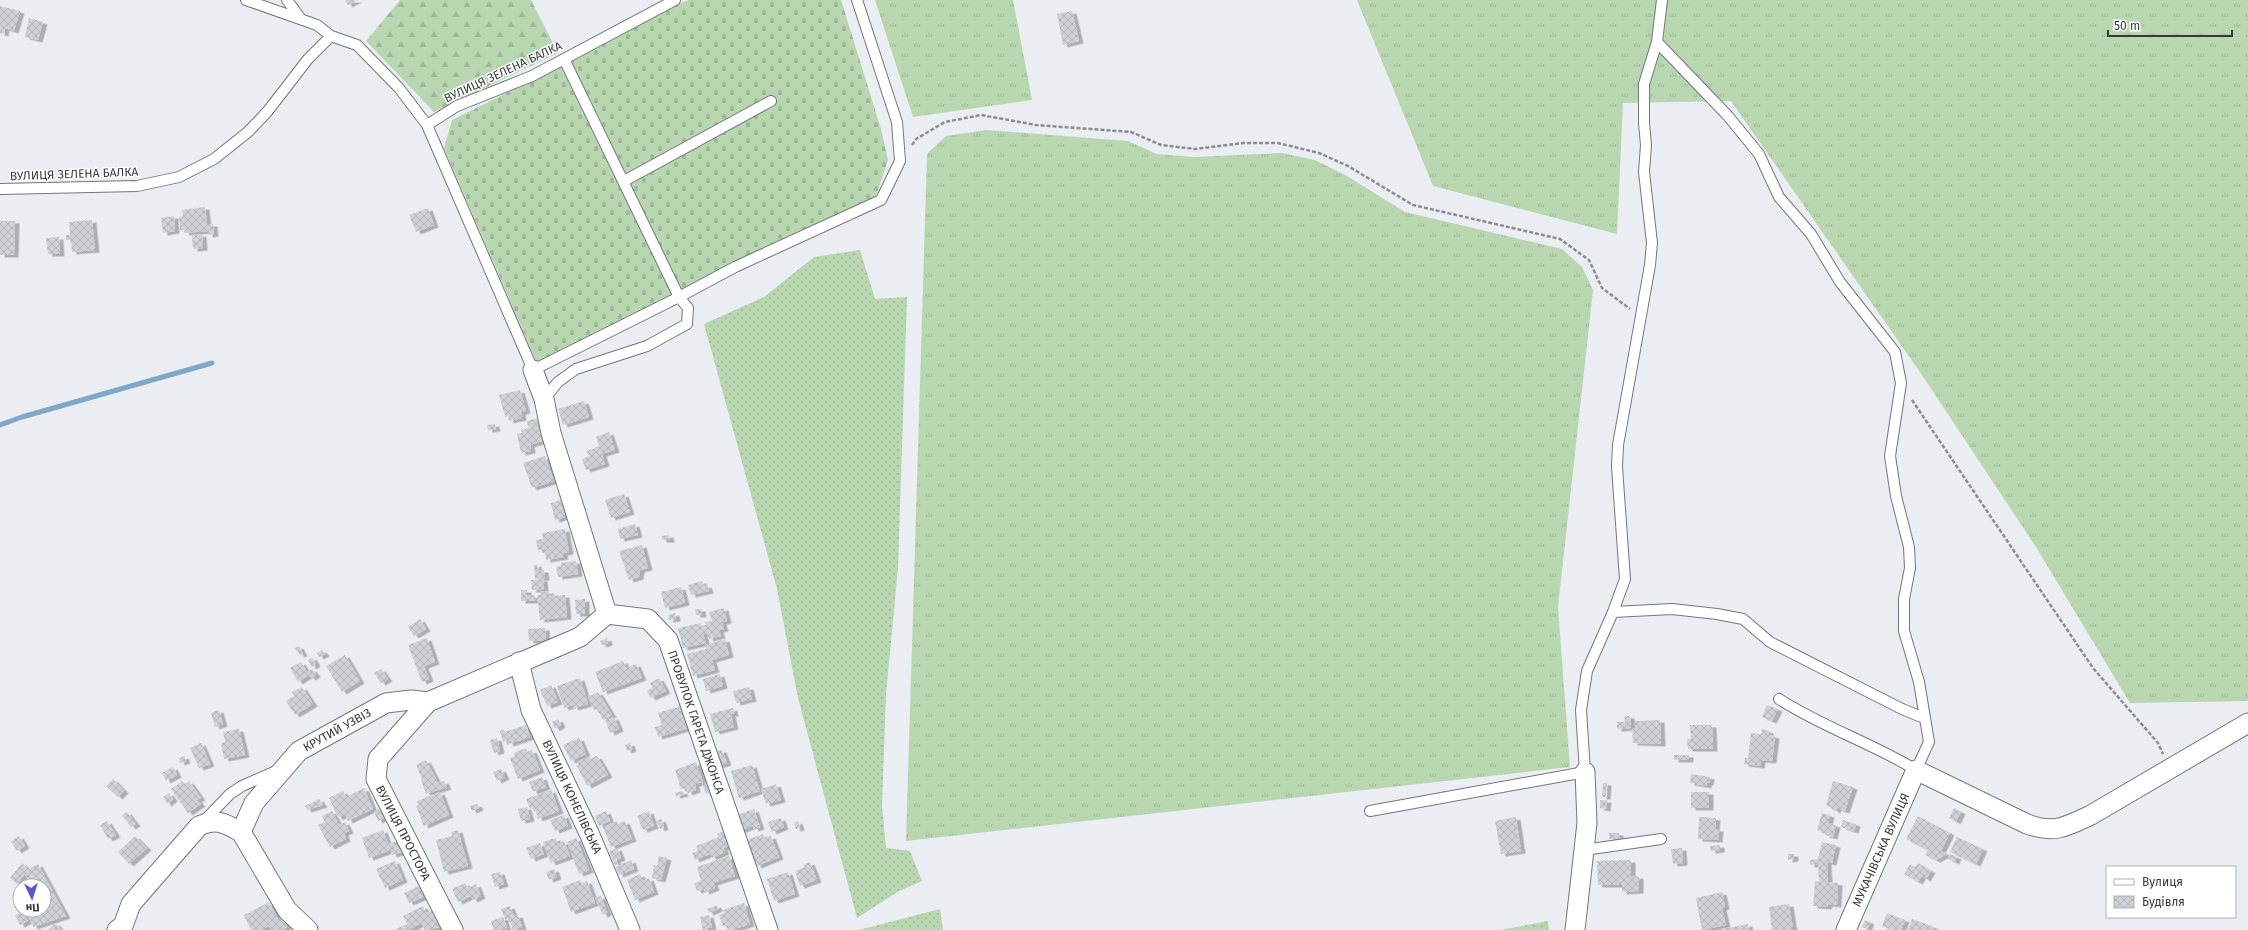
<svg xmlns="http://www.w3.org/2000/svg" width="2248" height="930" viewBox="0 0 2248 930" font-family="'Fira Sans',sans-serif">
<defs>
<pattern id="grass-tufts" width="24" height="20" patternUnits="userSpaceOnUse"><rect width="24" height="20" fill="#b8d6b0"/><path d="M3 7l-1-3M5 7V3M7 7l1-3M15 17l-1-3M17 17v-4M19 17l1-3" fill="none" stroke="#9fb898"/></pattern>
<pattern id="forest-firs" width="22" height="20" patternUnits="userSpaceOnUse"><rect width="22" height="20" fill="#b8d6b0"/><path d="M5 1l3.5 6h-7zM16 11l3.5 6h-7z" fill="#9fb898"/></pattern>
<pattern id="cemetery-stones" width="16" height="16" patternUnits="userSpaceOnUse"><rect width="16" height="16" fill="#b8d6b0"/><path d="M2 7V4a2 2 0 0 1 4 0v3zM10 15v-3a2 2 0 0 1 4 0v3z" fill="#9fb898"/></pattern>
<pattern id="garden-dots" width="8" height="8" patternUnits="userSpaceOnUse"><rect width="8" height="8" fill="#b8d6b0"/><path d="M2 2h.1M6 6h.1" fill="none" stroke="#9fb898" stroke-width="1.8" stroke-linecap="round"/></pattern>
<pattern id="building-cross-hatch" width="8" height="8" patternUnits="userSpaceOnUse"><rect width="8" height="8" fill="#cdd2d6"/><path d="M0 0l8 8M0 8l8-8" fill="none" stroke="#b1b5b9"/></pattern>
<filter id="shadow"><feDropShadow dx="4.5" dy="2.5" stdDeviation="0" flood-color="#0004"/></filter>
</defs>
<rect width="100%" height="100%" fill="#eaeef2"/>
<path fill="url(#grass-tufts)" d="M875,0H1013L1032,100L913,117Z
M1357,0H2248V701L2130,703L2036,547L1922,375L1731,101L1623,103L1617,234L1433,186Z
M986,130L1128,141L1157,154L1194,157L1282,153L1315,160L1347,176L1405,212L1562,249L1582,267L1593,290L1558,607L1570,767L906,841L927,154L946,136Z"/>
<path fill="url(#forest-firs)" d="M400,0H531L558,53L434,112L366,41Z"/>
<path fill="url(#cemetery-stones)" d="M688,0H841L881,129L888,160L876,196L537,363L444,148L452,120L569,62L658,13Z"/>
<path fill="url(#garden-dots)" d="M860,250L875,299L907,297L898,568L886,694L882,806L886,848L910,851L922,881L899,891L857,918L798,698L777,589L704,324L764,297L814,257Z
M940,909L943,930H859Z
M1548,921L1549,930H1501Z"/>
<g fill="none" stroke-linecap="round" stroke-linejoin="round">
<path stroke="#7ea8c4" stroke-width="5" d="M0,425L22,417L212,363"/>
</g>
<path fill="url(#building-cross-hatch)" filter="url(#shadow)" d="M345,0H357L348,5Z
M0,6L20,11L14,31L5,28L4,34L0,33Z
M1072,11L1079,41L1063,45L1057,14Z
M29,18L43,22L38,40L25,37Z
M205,207L207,224H213L214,234L208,235V231L185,233L184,230H180L179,217L183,216L182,210Z
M428,208L434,225L416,232L409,215Z
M174,216L175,231L163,233L161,218Z
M92,220L95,250L72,252L71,240H66V235H70L69,222Z
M0,221H15L14,255H0Z
M202,234L203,248L193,249L192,236Z
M59,237L60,254H48L46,238Z
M520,390L526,411L521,412L522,418L509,421L508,416L505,417L499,395Z
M584,401L589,417L563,425L558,409Z
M538,418L545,440L530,445L531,451L521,453L517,434L522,433L521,430L536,425L528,427L527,421Z
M495,424L496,429L488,430L487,425Z
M609,432L615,450L602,454L605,464L586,470L582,459L589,456L587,451L599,446L596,437Z
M545,456L554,481L532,488L523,463Z
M624,494L630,512L611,518L605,500Z
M561,500L565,517L555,520L551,503Z
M635,524L638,535L620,539L618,529Z
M565,529L569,552L563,553L564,557L546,560L545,549L538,550L536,540L543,539L542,533Z
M669,535L670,540H662V536Z
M642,545L648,568L640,570L639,577L629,580L619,551Z
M576,561L578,574L558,577L556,567L561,566V563Z
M537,564L538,570H544L545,578L535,579L534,565Z
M543,579L544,589L532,590L531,580Z
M702,581L703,586L707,585L709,591L691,595L688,585Z
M681,587L685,603L665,608L661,592Z
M521,590H527V596L535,595V601H521Z
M549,591L550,596L565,595L567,617L540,620L537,595H541L540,592Z
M585,599V614H576L575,600Z
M724,608L727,621L722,622L724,629L719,630L721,636L709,639L707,633L703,634L706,643L683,648L678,628L701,623V626L706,625L705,622L712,621L709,612Z
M695,609H701L702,615H696Z
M675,613L676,619L669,620L668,615Z
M420,619L426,629L414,636L408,627Z
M545,628L546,640L529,641L528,629Z
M427,638L435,662L424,666L429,679L422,682L408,645Z
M607,638L608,643L602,645L600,641Z
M725,639L729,655L712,660L715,670L693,676L687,654L706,649L705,645Z
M299,646L303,654L300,655L295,648Z
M322,650L325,654L319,657L317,653Z
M345,655L360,681L342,692L326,666Z
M312,657L316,664L312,667L308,660Z
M623,661L626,668L636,664L642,678L603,692L595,672Z
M301,662L307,672L312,669L316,675L311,678L309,675L298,682L290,668Z
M381,669L388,679L381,683L374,673Z
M720,674L723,686L706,691L703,679Z
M580,678L588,704L574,708L573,705L564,708L557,686Z
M659,678L666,691L651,698L647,691L652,688L650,683Z
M551,685L558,702L547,706L540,690Z
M302,687L313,704L295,715L286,701L294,696L292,692Z
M749,687L752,699L736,703L733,691Z
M598,692L612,715L603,720L597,709L594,710L588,697Z
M1767,705L1778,709L1772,721L1762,717Z
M681,706L688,728L658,737L655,727L662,725L658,713Z
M733,708L734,714H731L734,727L715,732L710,714Z
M219,710L223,724L215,727L211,713Z
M1624,716H1630L1631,728L1617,729V722H1625Z
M614,717L619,729L610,733L605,720Z
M558,719L561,725L555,729L552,722Z
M1660,720L1661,744L1633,743L1632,728H1635V721Z
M526,725L530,737L509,744L508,740L503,742L500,731L504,729L505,732Z
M1690,725H1712L1713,749H1688L1687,739H1691Z
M239,729L245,755L224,759L221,743L225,742L223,732Z
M1762,729L1769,731V735L1775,736L1772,761L1761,760L1760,766L1744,764L1745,758H1748L1751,733L1761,734Z
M497,738L500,751L494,753L490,740Z
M579,738L586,754L571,761L563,745Z
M201,743L210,764L199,768L190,748Z
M630,743L632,749L627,751L625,745Z
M526,748L527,752L532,750L540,770L518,779L510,758L515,756L514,753Z
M722,750L727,763L717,766L713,752Z
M1674,755H1689V760H1674Z
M184,756L186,761L180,763L179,758Z
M589,756L590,759L597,756L608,775L587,786L577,766L579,765L577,762Z
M426,760L438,783L444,781L447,787L426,794L421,780L422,779L416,765Z
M696,762L703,782L695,784L696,790L688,793L686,788L681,789L675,770Z
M752,765L760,791L739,798L731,771Z
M173,767L177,775L166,781L162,773Z
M501,769L505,777L497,781L493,772Z
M1691,774L1710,777L1709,783H1707V786L1690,783Z
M542,777L546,787L533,792L529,782Z
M113,779L124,791L118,797L106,786Z
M182,781L184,784L189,781L201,798L197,800L201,804L188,813L171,789Z
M709,781L713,791L706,794L702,784Z
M1833,781L1853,787L1845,811L1837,808L1836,811L1826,805Z
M1603,783H1607L1606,797H1602Z
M776,784L781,800L766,804L761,789Z
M364,788L373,809L348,821L345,814L338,818L329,798L343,791L346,797Z
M551,790L559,811L538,819L534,807L530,809L526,799Z
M683,791L684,794L676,796L675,793Z
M440,792L449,815L424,826L416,806L419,805L417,801Z
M1691,792H1709V808H1691Z
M169,793L173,799L167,804L163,797Z
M319,799L323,805L307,810L305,806Z
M1600,800H1607L1606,809L1600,808Z
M477,804L479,808L472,811L470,806Z
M527,807L530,819L521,821L518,809Z
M1954,808L1961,812L1956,822L1949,818Z
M379,809L384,818L378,821L374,812Z
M754,809L760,827L754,829L753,826L739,831L734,816Z
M332,811L339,825L345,822L349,831L344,833L346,839L330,847L318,825L325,822L322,816Z
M606,811L610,821L599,826L595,816Z
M649,811L654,826L643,830L637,816Z
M127,812L136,824L131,827L122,815Z
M1822,813L1830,815L1828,823L1836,825L1833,837L1825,835L1826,832L1817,830Z
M564,815L568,826L555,831L550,820Z
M1918,816L1950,833L1941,851L1947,854L1936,860L1925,855L1928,850L1906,839Z
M1516,817L1521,851L1501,854L1495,821Z
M1699,817L1716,818L1715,829H1719L1718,840L1698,839Z
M781,818L784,827L772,832L768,822Z
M661,819L664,827L660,829L657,821Z
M1843,820L1856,824L1854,831L1841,827Z
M107,821L116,835L108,839L100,825Z
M617,821L618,824L625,821L632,839L611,847L603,827Z
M798,821L800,828L796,829L794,823Z
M383,830L388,844L398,841L402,852L392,855L391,850L369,858L362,838Z
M458,830L468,866L444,872L436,840L452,836L451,832Z
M726,830L732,845L723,848L725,852L712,858L710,854L695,860L692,853L698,851L696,846L719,837L717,834Z
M1609,833H1619L1620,838L1609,839Z
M763,834L764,838L771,836L779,857L757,866L747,840Z
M19,836L25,846L17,851L11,841Z
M135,836L147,848L129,864L118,852Z
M1957,837L1983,849L1976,864L1950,852Z
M556,838L558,844L564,841L570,856L551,863L543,842Z
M576,838L589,870L579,874L567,842Z
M1822,842L1836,845L1832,863L1827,862L1828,882L1838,883L1837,905L1828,904L1827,907L1813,906L1815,881L1819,882L1818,864L1810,865V860L1818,859Z
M540,843L544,854L531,859L526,848Z
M1720,845V850L1711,851L1710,846Z
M617,848L621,858L616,860L618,864L615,865L609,852Z
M1682,848L1683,863L1673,864L1671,849Z
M1788,854H1794V859L1788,860Z
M1950,854L1957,857L1955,862L1948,859Z
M659,856L667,858L661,880L652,878L654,865L657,866Z
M729,856L735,876L713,883L715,888L705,892L704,889L697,891L694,883L701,881L697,867Z
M631,860L634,869L619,875L615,867Z
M1631,860V877L1639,876V891L1622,892V885H1598L1597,861Z
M395,861L403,880L385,888L376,869Z
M810,862L817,880L800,886L795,871L805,867L803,865Z
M22,863L29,869L38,864L66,916L33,927L28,911L44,910V886H32L25,874L17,884L10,878Z
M1918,863L1931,871L1926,879L1922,876L1918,882L1904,874L1910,864L1915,867Z
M554,869L557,877L549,880L546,872Z
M500,872L504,884L495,887L491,874Z
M788,872L795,894L774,901L767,879Z
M640,874L643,881L649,878L654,892L635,900L627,880Z
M580,880L581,883L587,881L595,903L571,912L562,887Z
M465,883L468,888L476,884L481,896L473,900L471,896L458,902L452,889Z
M421,885L426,896L409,903L404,893Z
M1722,892L1725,907L1722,908L1726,925L1702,930L1696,898Z
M601,896L607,913L603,915L595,898Z
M269,902L279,921L283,919L287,927L282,930H271L269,926L261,930H251L244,915Z
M744,903L750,924L732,930H730L728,925L723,927L719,915L724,913L723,910Z
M1789,904L1793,929L1772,930L1769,907Z
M717,905L718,909L709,913L707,909Z
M423,906L426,913L433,910L442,927L425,930L421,923L409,930H394L407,924L403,916Z
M510,906L514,916L518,915L522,927L513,930L509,918L505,920L501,909Z
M22,912L28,921L20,925L15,916Z
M1887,913L1905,920L1901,930H1892L1882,926Z
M709,915L712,927L703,930L700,917Z
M503,917L507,928L494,930L491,921Z
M1912,919L1934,927L1932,930H1908Z
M1865,920L1870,922L1867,929L1862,927Z
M55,923L61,930H48Z
M1748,924L1749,930H1722V929Z"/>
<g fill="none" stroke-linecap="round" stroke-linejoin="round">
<defs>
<path id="service" d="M246,0L317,25L331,36L357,45L399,88L427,125L533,370L679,297L735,267L881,200L900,161L897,122L857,0
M287,0L301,19
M1657,42L1728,116L1759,154L1779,197L1811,234L1840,282L1895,352L1901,383L1890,456L1896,496L1909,547L1910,568L1904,599V631L1919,682L1929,742L1916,770C1872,743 1822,727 1779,699
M427,125L457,106L532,76L675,0
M624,181L771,101
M0,189L137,186L179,177L214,159L248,132L267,112L308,59L331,36
M544,399L558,382L576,369L647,346L687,324L688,308L679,297L564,59
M1613,612L1672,609L1717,614L1743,619L1770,642L1902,709L1924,718
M1370,811L1585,772L1581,710L1587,671L1613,612L1625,579L1617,467L1618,445L1650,265L1652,243L1644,172L1646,145L1644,123V84L1657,42L1662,0
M202,823L230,794L242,786L276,771
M1584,850L1661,839"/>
<path id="minor" d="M533,370L544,399L551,433L607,614
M607,614L648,619L668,640L768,930
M519,662L531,710L589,833L630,930
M428,702L378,759L376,779L453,930
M241,832L287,910L308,930
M117,930L123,926L131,904L199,826C217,818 224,823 241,832L254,803L299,751L386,703L411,700L428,702L580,637L607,614
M1575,930L1587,823L1585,772
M1846,930L1916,770L2027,824C2054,834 2066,827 2091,815L2248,723"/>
</defs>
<use href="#service" stroke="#73777a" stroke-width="12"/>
<use href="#minor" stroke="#73777a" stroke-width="21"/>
<path stroke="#8b8e91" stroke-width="2.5" stroke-dasharray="4 2" stroke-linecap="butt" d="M912,145L916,139L945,122L981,115L1036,125L1131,132L1161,145L1195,149L1243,143H1278L1319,153L1348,166L1413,205L1560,239L1589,260L1602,288L1630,309
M1912,400L2093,668L2158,743L2163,754"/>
<use href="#service" stroke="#fff" stroke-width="10"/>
<use href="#minor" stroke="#fff" stroke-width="19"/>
</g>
<g text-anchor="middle" stroke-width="3" stroke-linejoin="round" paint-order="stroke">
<g font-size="12" fill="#37393b" stroke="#fff">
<text transform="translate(503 72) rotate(-25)" y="4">ВУЛИЦЯ ЗЕЛЕНА БАЛКА</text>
<text transform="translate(74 174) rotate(-2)" y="4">ВУЛИЦЯ ЗЕЛЕНА БАЛКА</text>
<text transform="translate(696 722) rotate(71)" y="4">ПРОВУЛОК ГАРЕТА ДЖОНСА</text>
<text transform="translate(337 730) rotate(-29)" y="4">КРУТИЙ УЗВІЗ</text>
<text transform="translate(572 797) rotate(65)" y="4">ВУЛИЦЯ КОНЕЛІВСЬКА</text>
<text transform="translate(403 833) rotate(63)" y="4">ВУЛИЦЯ ПРОСТОРА</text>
<text transform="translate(1881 850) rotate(-66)" y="4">МУКАЧІВСЬКА ВУЛИЦЯ</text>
</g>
</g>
<rect x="2106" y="866" width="130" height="52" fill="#ffffff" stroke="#afb0b1"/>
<rect x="2114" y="879" width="20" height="6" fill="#ffffff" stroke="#afb0b1"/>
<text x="2142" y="886" font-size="12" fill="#37393b">Вулиця</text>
<rect x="2114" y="896" width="20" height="12" fill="url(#building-cross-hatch)" stroke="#afb0b1"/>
<text x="2142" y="906" font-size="12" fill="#37393b">Будівля</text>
<g transform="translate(32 898) rotate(176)"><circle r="19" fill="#ffffff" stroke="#afb0b1"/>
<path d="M0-3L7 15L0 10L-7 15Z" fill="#5656cd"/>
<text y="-6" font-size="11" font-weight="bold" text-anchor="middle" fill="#37393b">Пн</text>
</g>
<path d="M2108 30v6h124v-6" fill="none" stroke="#37393b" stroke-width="2"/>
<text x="2114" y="30" font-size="12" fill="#37393b" stroke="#ffffff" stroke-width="3" paint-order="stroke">50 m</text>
</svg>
